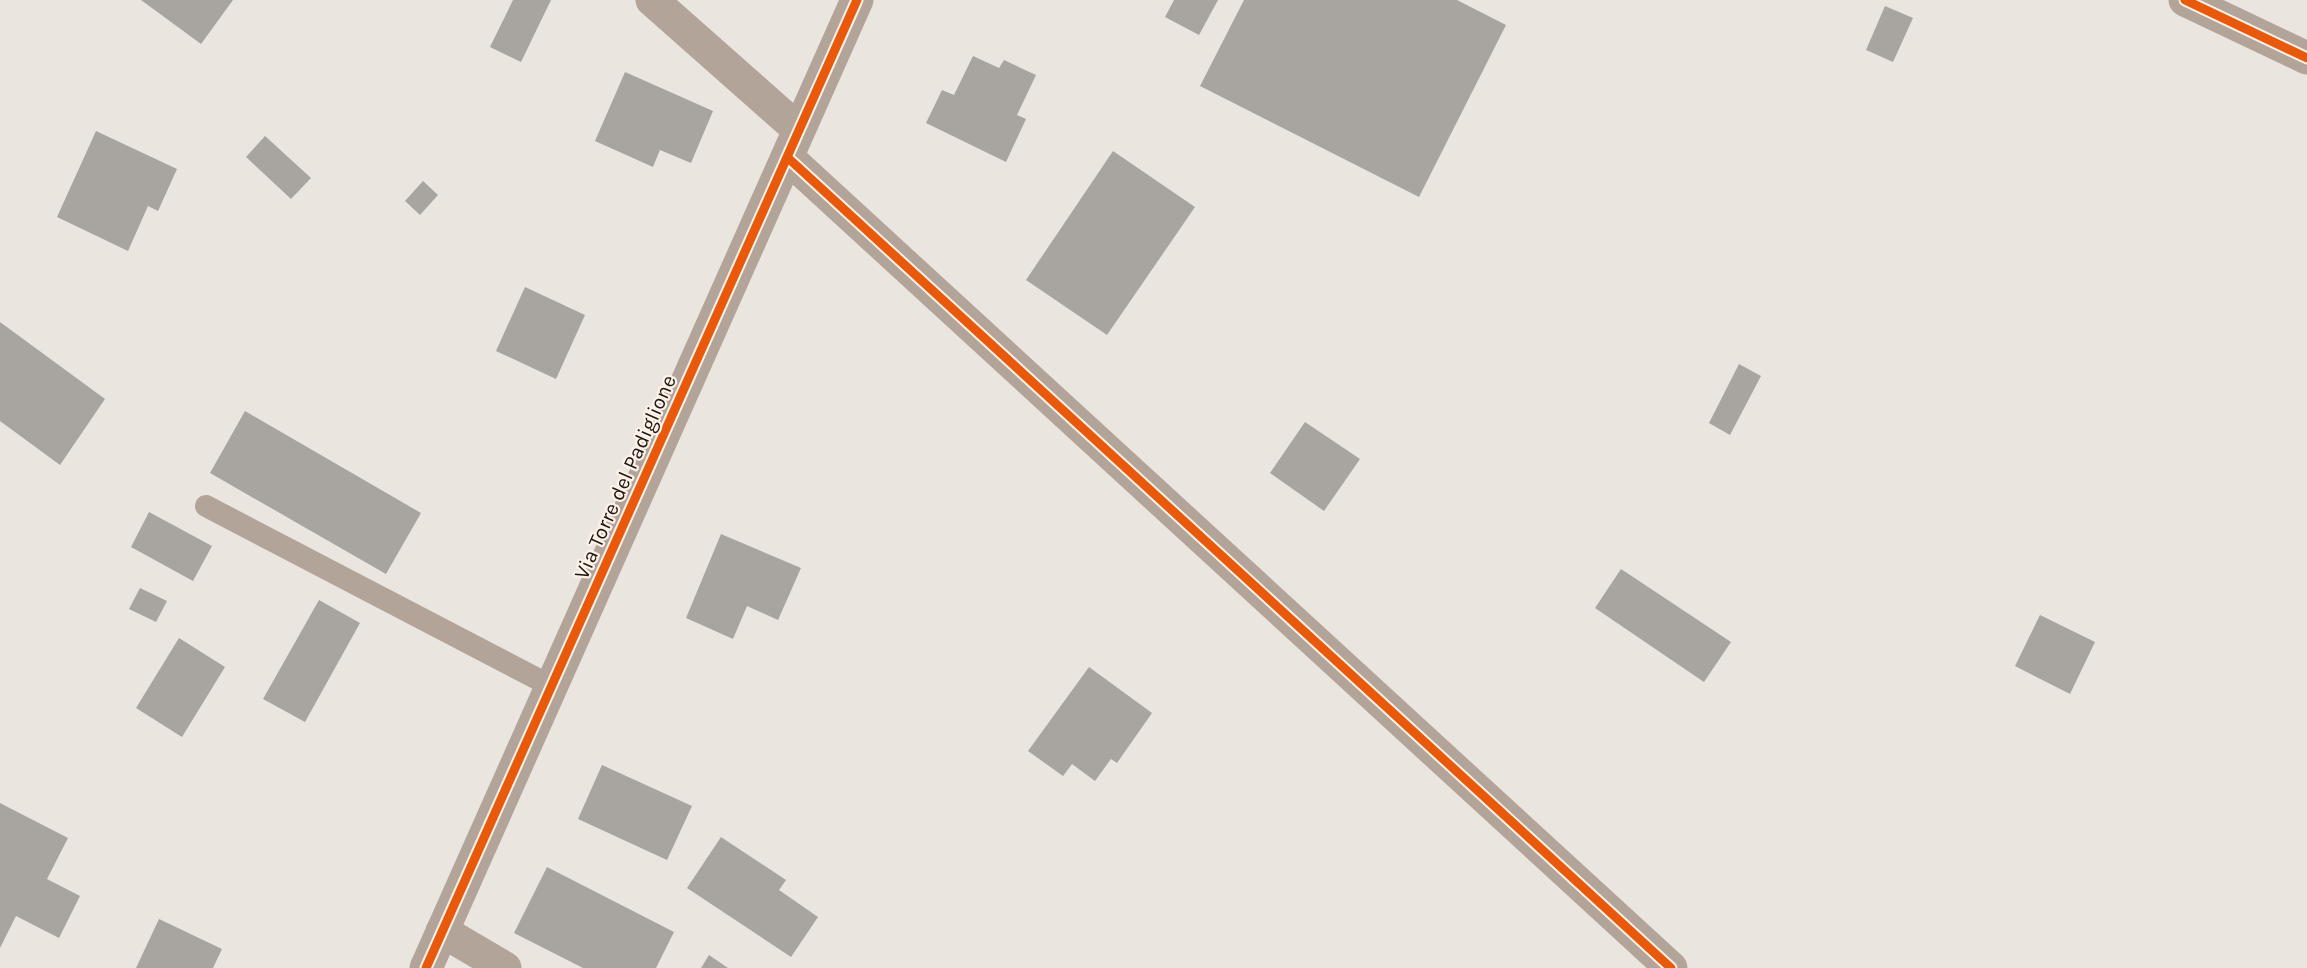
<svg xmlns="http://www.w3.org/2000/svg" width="2307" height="968" viewBox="0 0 2307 968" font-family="Karla,sans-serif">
<rect width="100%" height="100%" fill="#ebe5e0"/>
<path fill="#a8a4a0" d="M141,0H233L201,44Z
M513,0H551L521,62L490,47Z
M1174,0H1218L1199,35L1165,17Z
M1244,0H1457L1506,25L1419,197L1200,86Z
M1885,6L1913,18L1893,62L1866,50Z
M973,56L999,68L1004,60L1036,75L1017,115L1026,119L1006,162L926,123L942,90L954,95Z
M625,72L713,111L691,163L660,150L653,167L595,141Z
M96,131L177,169L158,211L148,206L128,251L57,217Z
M265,136L311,178L291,199L246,157Z
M1113,151L1195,207L1107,335L1026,280Z
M423,181L438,195L420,215L405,201Z
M525,287L585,315L556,379L496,351Z
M0,322L105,399L60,465L0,421Z
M1739,364L1761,376L1730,435L1709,423Z
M245,411L421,513L386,574L210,473Z
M1305,422L1360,459L1324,511L1270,473Z
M149,512L212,546L193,581L131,547Z
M721,534L801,568L778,620L747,606L733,639L686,618Z
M1621,569L1731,642L1704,682L1595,608Z
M140,588L167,601L156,622L129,609Z
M319,600L360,623L305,722L263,699Z
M2040,615L2095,642L2070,694L2015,666Z
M179,638L225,667L182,737L136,708Z
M1089,667L1152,713L1117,763L1111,759L1095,781L1072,764L1063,776L1028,751Z
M602,765L692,806L667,860L578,819Z
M0,803L68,838L47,879L80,896L59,938L16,916L0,948Z
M721,837L786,880L779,890L818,917L791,957L687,888Z
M547,867L674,932L656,968H583L514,933Z
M159,919L222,949L213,968H136Z
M709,955L728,968H701Z"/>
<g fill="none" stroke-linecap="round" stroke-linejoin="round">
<path stroke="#b3a49a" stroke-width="22" d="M206,506L551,686"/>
<path stroke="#b3a49a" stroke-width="33" d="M652,0L799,130
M2185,0L2307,58
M787,157L1671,968
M442,931L505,968
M426,968L857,0"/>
<defs>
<path id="cycleway" d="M2185,0L2307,58
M787,157L1671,968
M426,968L857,0"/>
</defs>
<use href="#cycleway" stroke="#fdf1e8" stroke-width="13"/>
<use href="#cycleway" stroke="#e8590c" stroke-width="9"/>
</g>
<g text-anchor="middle" stroke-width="4.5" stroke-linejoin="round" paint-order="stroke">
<g font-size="21" fill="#1d1815" stroke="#fdf1e8">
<text transform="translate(625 477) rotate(-66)" y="7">Via Torre del Padiglione</text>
</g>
</g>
</svg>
